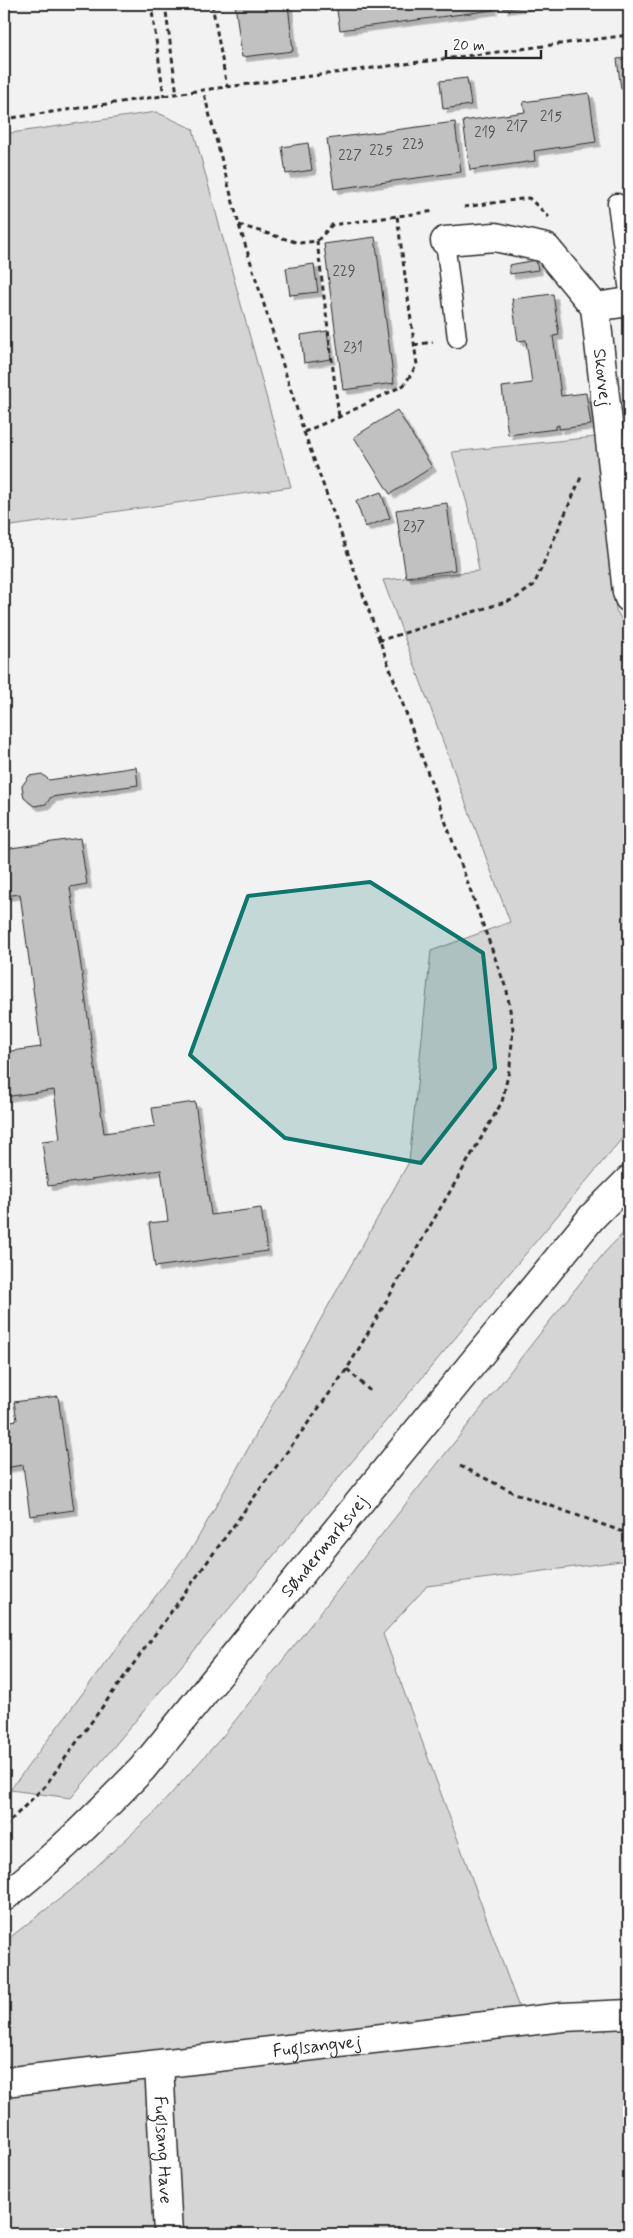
<svg xmlns="http://www.w3.org/2000/svg" width="633" height="2238" viewBox="0 0 633 2238" font-family="Mynerve,sans-serif">
<defs>
<filter id="shadow"><feDropShadow dx="4.5" dy="4.5" stdDeviation="0" flood-color="#0004"/></filter>
</defs>
<rect width="100%" height="100%" fill="#f2f2f2"/>
<filter id="ink" filterUnits="userSpaceOnUse"><feTurbulence type="fractalNoise" baseFrequency=".02" numOctaves="2"/><feDisplacementMap in="SourceGraphic" scale="10" xChannelSelector="R" yChannelSelector="G"/><feConvolveMatrix kernelMatrix="1 2 1 2 8 2 1 2 1" color-interpolation-filters="sRGB"/></filter>
<g filter="url(#ink)">
<path fill="#d5d5d5" stroke="#808080" d="M156,112L193,129L291,487L4,527V134Z
M595,437L616,610L629,632V1130L71,1798L10,1790L194,1545L409,1162L431,951L510,922L383,580L479,571L468,507L452,452Z
M629,1227V1560L427,1586L383,1634L519,2008L4,2070V1942L71,1890L152,1815L223,1736L557,1312L605,1252Z
M629,2026V2234H4V2096L562,2031Z"/>
<path fill="#c1c1c1" stroke="#2b2b2b" filter="url(#shadow)" d="M235,4H288L293,51L242,57Z
M336,4H492L493,10L340,30Z
M503,4H541L504,9Z
M629,58V88L621,89L617,59Z
M467,78L471,105L443,109L440,81Z
M589,93L596,142L534,151L535,161L470,170L463,121L525,112L523,102Z
M624,114H629V159Z
M455,122L461,172L334,189L327,139Z
M308,143L312,170L286,174L282,147Z
M375,237L394,383L343,390L324,244Z
M536,260L538,270L510,274L509,265Z
M314,264L318,292L290,295L286,268Z
M553,294L559,335L553,336L561,396L586,393L591,425L559,429V425L556,426V429L508,435L502,387L532,383L526,340L518,341L512,299Z
M327,331L331,359L304,363L301,335Z
M397,410L432,467L390,494L354,437Z
M381,492L390,518L365,527L356,501Z
M447,503L455,570L406,577L396,510Z
M136,767L138,785L51,797L46,804L34,806L24,798L22,786L29,776L42,774L49,780Z
M80,838L87,884L70,887L104,1133L155,1126L152,1108L195,1102L211,1215L261,1208L267,1251L155,1267L149,1223L168,1221L161,1170L48,1186L42,1141L60,1139L54,1090L4,1097V1052L41,1047L20,894L4,896V849Z
M58,1396L74,1510L30,1516L23,1465L4,1468V1422L17,1420L14,1402Z"/>
<g fill="none" stroke-linecap="round" stroke-linejoin="round">
<defs>
<path id="service" d="M617,203L629,292
M445,241L457,338"/>
<g id="minor">
<path d="M445,241L495,237L546,248L595,307L629,302"/>
<path id="s1" d="M595,307L627,592L629,598"/>
<path id="s2" d="M159,2065L168,2234"/>
<path id="s3" d="M4,2082L563,2017L629,2014"/>
</g>
<g id="tertiary">
<path id="s4" d="M4,1897C54,1859 98,1814 142,1769L592,1217L629,1180"/>
</g>
</defs>
<use href="#service" stroke="#2b2b2b" stroke-width="21"/>
<use href="#minor" stroke="#2b2b2b" stroke-width="31"/>
<use href="#tertiary" stroke="#2b2b2b" stroke-width="31"/>
<path stroke="#2b2b2b" stroke-width="3" stroke-dasharray="5 4" stroke-linecap="butt" d="M151,4L164,97
M165,4L177,95
M212,4L227,87
M4,119L203,90L629,35
M464,207L529,198L549,217
M239,225L299,243L317,241L332,225L435,211
M317,241L339,417
M414,345L433,342
M304,432L339,417L404,385L417,365L397,216
M378,641L515,599L534,585L582,475
M347,1369L370,1391
M460,1466L515,1493L629,1534
M4,1827L45,1786L347,1369L502,1102L510,1066L513,1029L507,991L304,432L239,225L203,90"/>
<use href="#service" stroke="#fff" stroke-width="18"/>
<use href="#minor" stroke="#fff" stroke-width="28"/>
<use href="#tertiary" stroke="#fff" stroke-width="28"/>
</g>
</g>
<path fill="#0f766e" fill-opacity="0.2" stroke="#0f766e" stroke-width="4" stroke-linejoin="round" d="M370,882L483,953L495,1068L421,1163L285,1138L190,1055L248,896Z"/>
<g text-anchor="middle" stroke-width="4" stroke-linejoin="round" paint-order="stroke">
<g font-size="15" fill="#505050">
<text x="551" y="121">215</text>
<text x="517" y="131">217</text>
<text x="485" y="137">219</text>
<text x="413" y="149">223</text>
<text x="381" y="155">225</text>
<text x="350" y="160">227</text>
<text x="344" y="276">229</text>
<text x="353" y="352">231</text>
<text x="414" y="531">237</text>
</g>
<g font-size="18" fill="#2b2b2b" stroke="#fff">
<text dy="6" stroke="none"><textPath href="#s1" startOffset="71">Skovvej</textPath></text>
<text dy="6" stroke="none"><textPath href="#s4" startOffset="476">Søndermarksvej</textPath></text>
<text dy="6" stroke="none"><textPath href="#s3" startOffset="315">Fuglsangvej</textPath></text>
<text dy="6" stroke="none"><textPath href="#s2" startOffset="85">Fuglsang Have</textPath></text>
</g>
</g>
<rect width="633" height="2238" fill="none" stroke="#fff" stroke-width="20"/>
<rect x="10" y="10" width="613" height="2218" fill="none" stroke="#2b2b2b" stroke-width="2" filter="url(#ink)"/>
<path d="M446 50v8h95v-8" fill="none" stroke="#2b2b2b" stroke-width="2.5"/>
<text x="453" y="50" font-size="15" fill="#2b2b2b" stroke="#ffffff" stroke-width="4" paint-order="stroke">20 m</text>
</svg>
